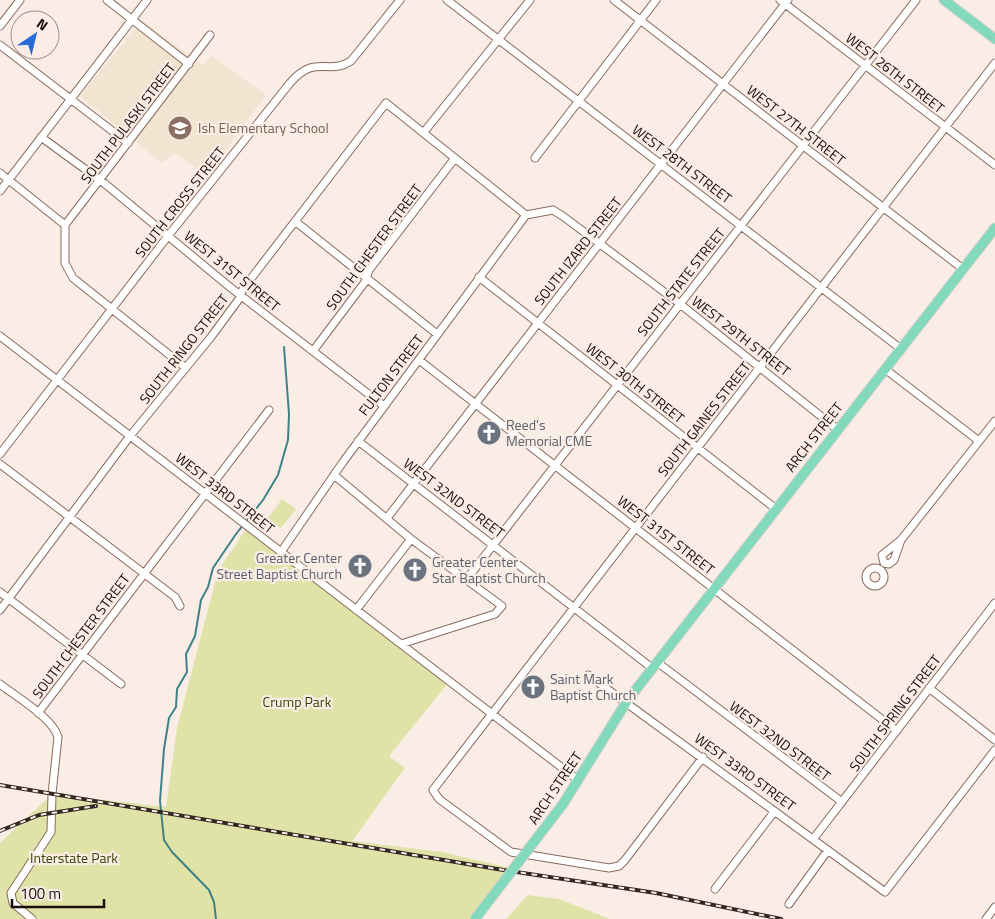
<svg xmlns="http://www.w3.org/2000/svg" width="995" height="919" viewBox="0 0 995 919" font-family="'Titillium Web',sans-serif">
<rect width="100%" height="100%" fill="#faede6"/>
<path fill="#f1e4d0" d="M142,21L203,65L212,56L266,95L207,175L174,153L162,163L80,96Z"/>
<path fill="#e0e3a7" d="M282,499L296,509L281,528L268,518Z
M248,526L449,682L389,756L405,768L352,841L442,852L514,869L475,919H0V843L52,794L166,807L177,728L218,571Z
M528,895L559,899L610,919H506Z"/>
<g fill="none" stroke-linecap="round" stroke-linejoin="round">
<path stroke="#3e8287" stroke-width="2" d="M216,919L214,902L209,890L172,852L164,840L160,801L164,749L169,718L176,707L177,689L187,672L186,654L195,636L201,600L208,587L213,568L236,534L263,500L278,475L288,440L289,414L284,347"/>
<defs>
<path id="minor" d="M107,0L189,64
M447,0L901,349
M614,0L963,269
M780,0L995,165
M0,26L20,0
M0,45L128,143
M424,132L530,0
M41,137L104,183L231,288L384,406
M535,158L656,0
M0,173L65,225
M0,191L147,0
M296,222L437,334
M65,225L210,35
M65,225V263L73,278L186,368
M479,277L776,509
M0,336L578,780
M313,351L365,282L369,270L455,158
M419,360L897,731
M885,369L979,441
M358,441L652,668
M0,454L168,236L290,83C316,53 328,76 351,61L400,0
M0,464L175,597L180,606
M334,475L411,539L502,606L495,614L401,644
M387,518L788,0
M901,540L995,421
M901,540L894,560L889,564L884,563L882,555Z
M281,552L343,462L526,215
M866 577a9 9 0 1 1 18 0a9 9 0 1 1-18 0Z
M466,580L916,0
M0,592L121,684
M0,610L130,436L211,337L239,299L243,289L386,103L526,215L553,210L564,217L675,300L837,429
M356,610L411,539
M657,662L842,802
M588,675L885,892L995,750
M0,684C15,696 53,718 58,737L52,794L51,832L11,893L13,903L32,919
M929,688L995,740
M38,713L269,410
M703,757L625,860L619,866L609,868L511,852L439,799L433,790L995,63
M814,838L995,603
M715,889L774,812
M789,904L828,850
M986,919L995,907"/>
<path id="major" d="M944,0L995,39
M563,804L627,701L995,228"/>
</defs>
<use href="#minor" stroke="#886b5d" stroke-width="9"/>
<use href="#major" stroke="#d1cfce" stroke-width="11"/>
<use href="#minor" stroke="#fff" stroke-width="7"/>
<use href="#major" stroke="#83d9bb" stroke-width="9"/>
<defs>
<path id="rail" d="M0,785L497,869L656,893L781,919
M0,831L39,815L96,806"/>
</defs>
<use href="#rail" stroke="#332722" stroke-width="4"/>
<use href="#rail" stroke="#faede6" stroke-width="2" stroke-dasharray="5.5" stroke-linecap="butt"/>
<defs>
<path id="major-bridge" d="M475,919L563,804"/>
</defs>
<use href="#major-bridge" stroke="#d1cfce" stroke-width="11" stroke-linecap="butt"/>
<use href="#major-bridge" stroke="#83d9bb" stroke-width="9"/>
</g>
<defs>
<symbol id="school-disc" viewBox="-11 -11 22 22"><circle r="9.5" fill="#8d6e63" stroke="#faede6"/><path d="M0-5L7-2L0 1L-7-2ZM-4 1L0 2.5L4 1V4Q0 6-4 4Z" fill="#fff"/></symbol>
<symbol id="church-disc" viewBox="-11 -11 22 22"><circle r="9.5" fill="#6b7280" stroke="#faede6"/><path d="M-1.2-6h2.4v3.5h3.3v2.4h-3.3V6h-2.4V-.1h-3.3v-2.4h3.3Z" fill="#fff"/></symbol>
</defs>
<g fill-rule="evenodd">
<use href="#school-disc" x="166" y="114" width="28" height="28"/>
<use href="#church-disc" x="475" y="419" width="28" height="28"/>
<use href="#church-disc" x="346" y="552" width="28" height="28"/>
<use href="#church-disc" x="401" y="556" width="28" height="28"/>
<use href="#church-disc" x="519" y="673" width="28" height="28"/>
</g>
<g text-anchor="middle" stroke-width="4.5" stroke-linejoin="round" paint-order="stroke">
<g font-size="14" fill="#180d08" stroke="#faede6">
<text transform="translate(895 73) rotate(38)" y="5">WEST 26TH STREET</text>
<text transform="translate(128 123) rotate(-53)" y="5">SOUTH PULASKI STREET</text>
<text transform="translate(796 125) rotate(38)" y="5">WEST 27TH STREET</text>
<text transform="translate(682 164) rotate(37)" y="5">WEST 28TH STREET</text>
<text transform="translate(180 202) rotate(-52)" y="5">SOUTH CROSS STREET</text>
<text transform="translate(374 247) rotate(-54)" y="5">SOUTH CHESTER STREET</text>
<text transform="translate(578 251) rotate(-52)" y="5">SOUTH IZARD STREET</text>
<text transform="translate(232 271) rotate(39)" y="5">WEST 31ST STREET</text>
<text transform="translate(681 282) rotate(-52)" y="5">SOUTH STATE STREET</text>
<text transform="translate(741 336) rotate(38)" y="5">WEST 29TH STREET</text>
<text transform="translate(184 349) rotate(-52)" y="5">SOUTH RINGO STREET</text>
<text transform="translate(391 375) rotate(-53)" y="5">FULTON STREET</text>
<text transform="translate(635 383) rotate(38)" y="5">WEST 30TH STREET</text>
<text transform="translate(704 419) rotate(-52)" y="5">SOUTH GAINES STREET</text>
<text transform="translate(814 437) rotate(-52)" y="5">ARCH STREET</text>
<text transform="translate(225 493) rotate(38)" y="5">WEST 33RD STREET</text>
<text transform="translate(454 498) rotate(37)" y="5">WEST 32ND STREET</text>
<text transform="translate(666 535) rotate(38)" y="5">WEST 31ST STREET</text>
<text transform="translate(81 636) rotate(-53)" y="5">SOUTH CHESTER STREET</text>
<text transform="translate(895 713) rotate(-53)" y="5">SOUTH SPRING STREET</text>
<text transform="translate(780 741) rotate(37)" y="5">WEST 32ND STREET</text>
<text transform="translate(745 772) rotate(36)" y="5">WEST 33RD STREET</text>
<text transform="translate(555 788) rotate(-56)" y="5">ARCH STREET</text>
</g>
<g font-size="14" fill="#785e54" stroke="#faede6" text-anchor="start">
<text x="198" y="133">Ish Elementary School</text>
</g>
<g font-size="14" fill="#5b616d" stroke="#faede6" text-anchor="start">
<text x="506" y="430">Reed's<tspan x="506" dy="16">Memorial CME</tspan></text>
<text x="342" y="563" text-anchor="end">Greater Center<tspan x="342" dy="16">Street Baptist Church</tspan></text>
<text x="432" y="567">Greater Center<tspan x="432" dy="16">Star Baptist Church</tspan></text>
<text x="550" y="684">Saint Mark<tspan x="550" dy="16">Baptist Church</tspan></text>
</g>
<g font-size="14" fill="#3e4005" stroke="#faede6">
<text x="297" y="707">Crump Park</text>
<text x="74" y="863">Interstate Park</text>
</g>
</g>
<g transform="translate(35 35) rotate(35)"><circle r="24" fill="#faede6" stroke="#a0938d"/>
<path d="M0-4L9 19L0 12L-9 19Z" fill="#266bd7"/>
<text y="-8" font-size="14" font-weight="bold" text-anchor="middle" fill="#180d08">N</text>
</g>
<path d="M12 899v8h92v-8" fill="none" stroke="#180d08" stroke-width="2.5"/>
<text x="20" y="899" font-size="15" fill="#180d08" stroke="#faede6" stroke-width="4" paint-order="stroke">100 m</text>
</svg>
